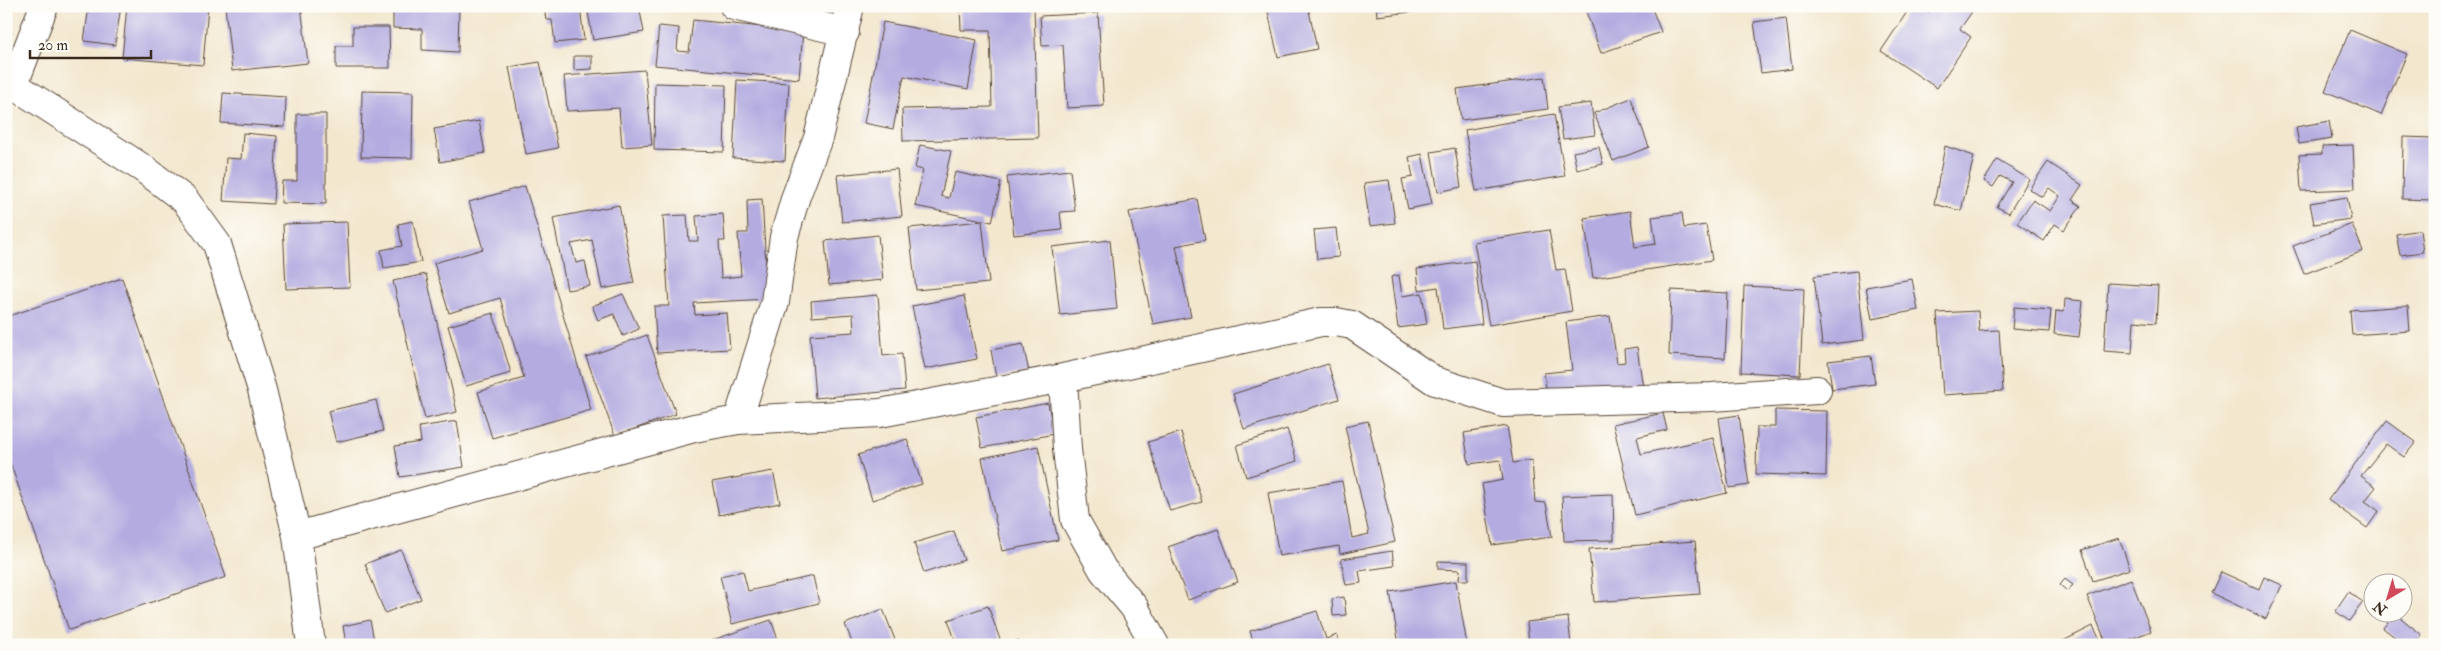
<svg xmlns="http://www.w3.org/2000/svg" width="2441" height="651" viewBox="0 0 2441 651" font-family="'IM FELL Double Pica',serif">
<rect width="100%" height="100%" fill="#fdfcf7"/>
<filter id="ink" filterUnits="userSpaceOnUse"><feTurbulence type="fractalNoise" baseFrequency=".02" numOctaves="2"/><feDisplacementMap in="SourceGraphic" scale="10" xChannelSelector="R" yChannelSelector="G"/><feConvolveMatrix kernelMatrix="1 2 1 2 8 2 1 2 1" color-interpolation-filters="sRGB"/></filter>
<filter id="wash" filterUnits="userSpaceOnUse"><feTurbulence type="fractalNoise" baseFrequency=".0096" numOctaves="4" result="noise"/><feDisplacementMap in="SourceGraphic" scale="20" xChannelSelector="R" yChannelSelector="G"/><feGaussianBlur stdDeviation="1.12" result="paint"/><feColorMatrix in="noise" values="0 0 0 0 0 0 0 0 0 0 0 0 0 0 0 0 0 1.4 0 .05"/><feComposite in="paint" operator="in"/></filter>
<g filter="url(#wash)">
<rect width="100%" height="100%" fill="#f3e7ce"/>
<g id="blocks">
<path fill="#b4ace0" d="M89,6H121L115,45L84,41Z
M127,6H208L203,65L122,58Z
M225,6H301L308,63L232,71Z
M393,6H459L458,52L422,50V29L393,28Z
M544,6H580L584,40L555,43L552,20H546Z
M639,6L644,32L593,40L587,7Z
M960,6H1034L1038,138L903,141L902,109L992,107L990,30H961Z
M1271,6H1308L1317,49L1278,57L1267,7Z
M1376,6H1418L1419,11L1377,16Z
M1584,6H1651L1661,32L1601,53Z
M1911,6H1920L1929,12L1933,6H1976L1960,29L1971,37L1937,88L1881,51Z
M1098,13L1104,106L1067,108L1063,45L1042,46L1040,16Z
M1786,18L1792,69L1761,73L1754,22Z
M693,20L803,31L799,79L655,65L659,26L679,28L677,51L689,52Z
M883,22L977,40L968,89L904,76L893,129L864,123Z
M353,27H389L390,68H336V46H353Z
M2350,30L2407,54L2381,115L2325,91Z
M574,56H592V69L574,70Z
M540,62L558,148L526,154L509,67Z
M645,70L652,145L622,147L619,108L567,111L564,76Z
M1544,77L1548,109L1461,120L1457,89Z
M737,80L789,83L785,161L733,158Z
M655,83L726,85L724,152L654,150Z
M362,91L413,92L412,158L361,157Z
M223,93L286,97L285,127L221,123Z
M1631,98L1649,147L1613,161L1594,113Z
M1591,103L1595,135L1563,139L1558,107Z
M297,114H326V204L281,203L282,181H297Z
M1554,114L1565,176L1476,191L1465,130Z
M479,121L485,153L440,162L434,129Z
M2329,121L2332,139L2299,144L2296,127Z
M243,133L277,136L273,204L223,201L226,158L241,159Z
M2403,137L2435,138L2433,200L2402,199Z
M920,145L951,151L941,196L949,198L955,172L1001,182L992,222L915,206L923,170L915,168Z
M2353,145L2355,189L2301,191L2299,155L2322,154V146Z
M1945,146L1974,156L1961,211L1934,204Z
M1599,147L1603,164L1577,170L1573,152Z
M1455,148L1461,187L1438,192L1431,152Z
M1422,154L1432,204L1408,209L1402,179L1413,177L1409,157Z
M1997,160L2029,179L2009,213L1997,207L2012,182L2000,176L1993,187L1984,181Z
M2048,162L2082,185L2072,200L2081,206L2064,230L2055,224L2044,241L2017,223L2033,200L2050,211L2060,196L2049,188L2042,197L2029,189Z
M897,169L902,216L842,222L837,175Z
M1070,170L1075,211L1060,212L1062,230L1014,235L1007,177Z
M1389,180L1395,223L1370,226L1364,183Z
M525,186L591,410L492,438L478,392L524,378L500,298L449,313L434,263L483,249L469,202Z
M2347,197L2351,219L2314,224L2310,203Z
M762,199L768,299L694,303L695,315L727,313L730,349L657,353L654,306H669L663,216L687,215L689,241H698L696,216L723,214L725,241H719L721,278L741,276L738,233H748L747,200Z
M1197,199L1205,240L1176,246L1191,317L1153,324L1129,212Z
M619,205L634,283L602,289L592,240L571,244L576,263L585,261L590,286L567,290L553,218Z
M1630,211L1635,247L1656,244L1652,217L1682,213L1684,228L1706,225L1712,260L1593,278L1584,218Z
M413,221L421,262L384,268L381,250L402,246L398,224Z
M982,221L989,283L916,290L909,228Z
M347,222L350,287L286,289L283,224Z
M2352,224L2363,251L2304,274L2293,246Z
M1336,228L1339,257L1317,259L1314,230Z
M1549,230L1556,270L1565,269L1572,311L1489,325L1474,242Z
M2420,230L2423,252L2400,255L2396,234Z
M878,235L883,280L829,285L825,241Z
M1110,240L1117,309L1060,315L1052,247Z
M1475,261L1482,324L1443,329L1438,287L1419,290L1417,269Z
M1857,271L1864,340L1822,345L1814,276Z
M426,274L457,412L425,419L393,281Z
M1399,275L1402,296L1422,293L1427,324L1398,328L1391,277Z
M122,278L226,577L69,630L6,451V317Z
M1912,279L1918,310L1872,319L1866,287Z
M2108,283L2158,286L2156,323L2134,321L2132,353L2104,351Z
M1744,286L1804,289L1800,375L1741,372Z
M1671,290L1728,293L1725,358L1669,355Z
M623,294L639,329L623,336L614,314L598,320L592,306Z
M878,295L883,356L902,354L905,390L815,398L810,335L854,332L853,314L812,317L811,301Z
M964,296L977,359L925,369L912,306Z
M2065,299L2083,301L2079,337L2054,334L2056,311L2064,312Z
M2408,306L2410,331L2352,335L2350,310Z
M2014,307L2051,310L2049,332L2012,329Z
M1978,311L1979,331L1999,330L2003,391L1943,395L1937,313Z
M493,313L511,373L466,386L448,326Z
M1610,316L1617,363L1625,362L1624,349L1637,347L1643,388L1548,401L1544,373L1572,370L1566,322Z
M647,335L676,414L615,436L586,357Z
M1023,344L1029,372L996,378L991,350Z
M1871,356L1875,384L1832,389L1828,361Z
M1328,364L1339,399L1244,429L1233,394Z
M376,400L383,431L336,442L328,411Z
M1048,403L1054,434L982,448L976,417Z
M1775,410L1827,411L1826,476L1756,474L1757,427H1775Z
M1663,413L1667,430L1637,437L1641,454L1713,438L1727,493L1635,515L1613,424Z
M1739,415L1749,485L1729,488L1719,418Z
M457,421L464,467L400,477L395,446L421,442L419,427Z
M1368,421L1395,542L1340,554L1339,546L1279,556L1268,493L1342,481L1352,538L1369,534L1345,426Z
M2387,421L2416,442L2404,457L2386,444L2361,476L2376,487L2365,501L2379,511L2367,528L2328,500Z
M1507,426L1513,463L1532,460L1535,502L1546,503L1552,537L1492,545L1482,484L1503,480L1500,460L1469,464L1464,433Z
M1287,429L1297,461L1246,477L1237,445Z
M1181,432L1202,502L1170,511L1148,442Z
M907,439L922,484L872,500L858,455Z
M1038,446L1058,540L1002,551L982,458Z
M773,471L780,503L719,515L712,482Z
M1613,494L1614,540L1564,541L1562,496Z
M1218,529L1238,582L1188,600L1168,547Z
M954,531L964,560L924,573L914,543Z
M2119,538L2130,569L2093,581L2082,550Z
M1695,541L1700,594L1594,602L1589,549Z
M401,550L421,599L385,613L365,564Z
M1392,551L1394,566L1359,571L1361,583L1346,585L1341,559Z
M1438,561L1468,562V580H1459L1460,570L1438,569Z
M743,571L748,591L813,576L819,603L732,624L720,576Z
M2221,572L2259,589L2264,577L2282,585L2266,619L2211,593Z
M2065,579L2073,585L2067,591L2060,585Z
M2131,579L2151,631L2116,645H2107L2087,596Z
M1456,581L1467,645H1399L1390,592Z
M2348,592L2363,602L2349,621L2335,611Z
M1344,597L1346,615L1333,616L1332,599Z
M988,606L1002,645H957L948,620Z
M883,609L897,645H853L845,624Z
M1317,611L1326,639L1337,635L1340,645H1254L1250,631Z
M2381,614H2396L2422,635L2415,645H2405L2383,628L2388,622L2380,615Z
M1568,617L1571,645H1529L1527,622Z
M370,620L375,645H346L343,626Z
M771,620L780,645H701V644Z
M2093,626L2100,640L2090,645H2055Z
M1019,640L1021,645H1006V644Z"/>
</g>
</g>
<g filter="url(#ink)">
<use href="#blocks" fill-opacity="0" stroke="#574638" stroke-width="1"/>
<g fill="none" stroke-linecap="round" stroke-linejoin="round">
<defs>
<path id="minor" d="M734,6L845,32
M6,80L144,169L185,200L217,244L262,390L297,536L311,645
M14,84L44,6
M1063,378L1067,449L1075,520L1103,570L1134,607L1155,645
M738,420L775,302L784,237L796,196L818,138L850,6
M297,536L694,428L738,420L880,413L1063,378L1321,322H1336L1352,325L1435,381L1503,403L1712,397L1817,390"/>
</defs>
<use href="#minor" stroke="#574638" stroke-width="30"/>
<use href="#minor" stroke="#fff" stroke-width="28"/>
</g>
</g>
<rect width="2441" height="651" fill="none" stroke="#fdfcf7" stroke-width="25"/>
<g transform="translate(2388 598) rotate(218)"><circle r="24" fill="#fdfcf7" stroke="#afa8a0"/>
<path d="M0-4L9 19L0 12L-9 19Z" fill="#d1495b"/>
<text y="-8" font-size="14" font-weight="bold" text-anchor="middle" fill="#3b2a1e">N</text>
</g>
<path d="M30 50v8h121v-8" fill="none" stroke="#3b2a1e" stroke-width="2.5"/>
<text x="38" y="50" font-size="15" fill="#3b2a1e" stroke="#fdfcf7" stroke-width="4" paint-order="stroke">20 m</text>
</svg>
